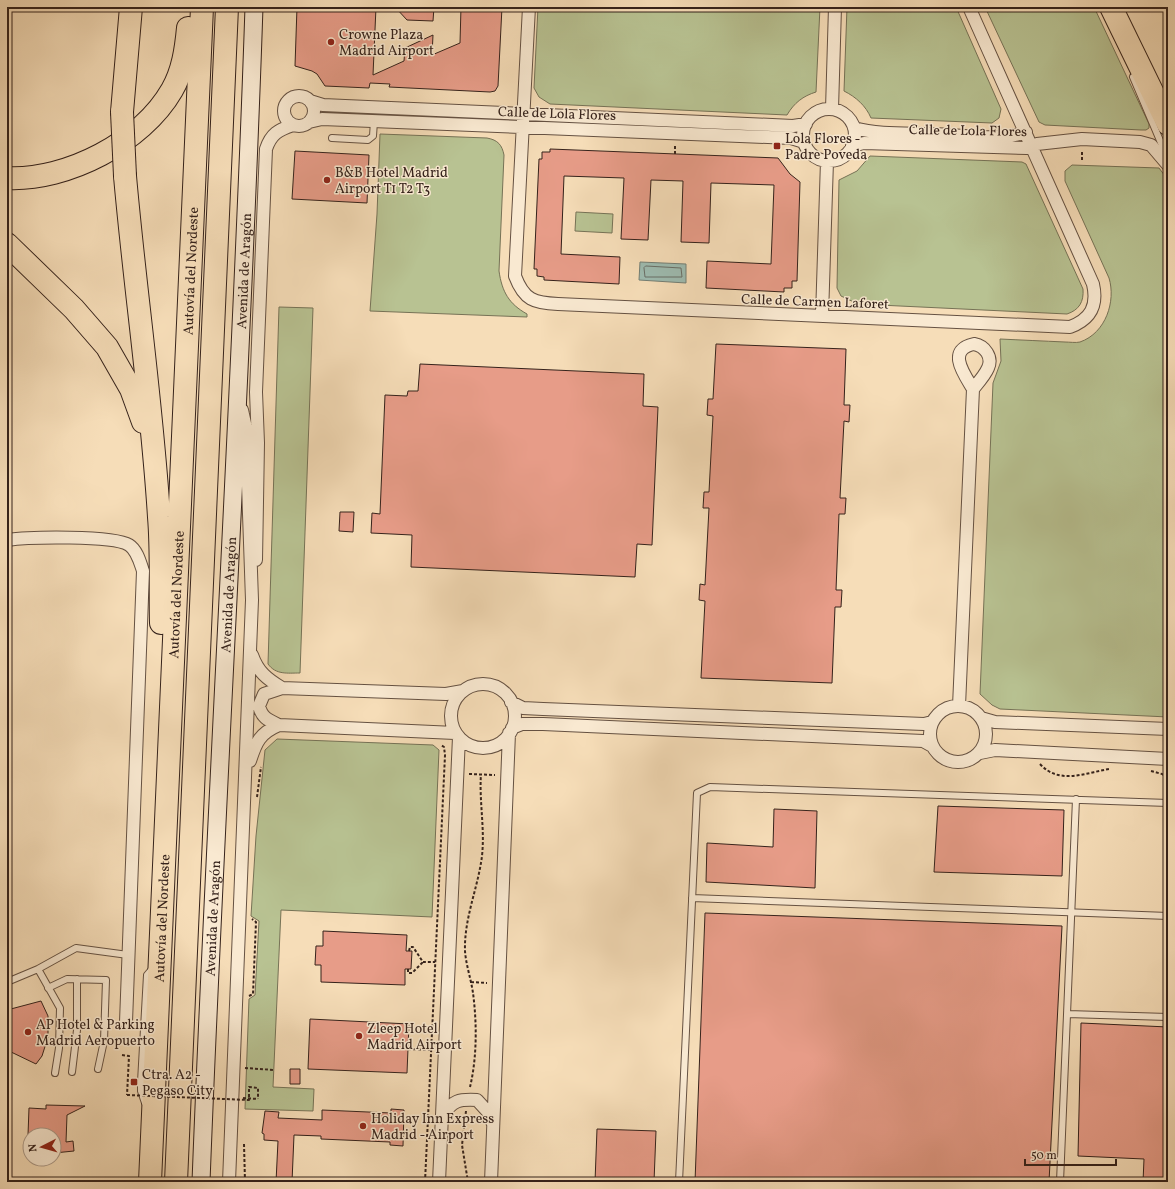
<svg xmlns="http://www.w3.org/2000/svg" width="1175" height="1189" viewBox="0 0 1175 1189" font-family="Vollkorn,serif">
<rect width="100%" height="100%" fill="#f6ddb8"/>
<filter id="stains"><feTurbulence type="fractalNoise" baseFrequency=".005" numOctaves="4"/><feColorMatrix values="0 0 0 0 .2 0 0 0 0 .09 0 0 0 0 .02 0 0 0 .5 -.17"/></filter>
<radialGradient id="worn" r=".72"><stop offset=".6" stop-color="#630" stop-opacity="0"/><stop offset="1" stop-color="#630" stop-opacity=".3"/></radialGradient>
<path fill="#b8c292" stroke="#767256" d="M538,7H820L816,92C803,96 794,103 787,115L550,104L539,97L534,88Z
M847,7H956L1001,109L999,118L992,123L871,118C866,106 856,97 844,91Z
M985,7H1094L1149,124V128L1146,130H1141L1045,125L1039,122Z
M380,134L487,138C498,140 502,145 504,155L499,271C502,292 509,304 527,314V317L370,311L377,214Z
M870,156L1022,162L1026,164L1083,289C1084,302 1079,310 1067,314L858,304L841,296L837,288L839,180L857,171Z
M1072,165L1159,168L1168,180V717L1000,709L992,705L980,694L993,383L1001,361L1000,339C1021,340 1043,341 1065,342C1069,342 1076,343 1080,342C1106,333 1116,301 1109,278L1065,181V171Z
M576,212L613,214L612,233L575,231Z
M279,307L313,308L300,673C287,673 276,675 268,664Z
M277,739L433,745L439,750L432,917L281,910L273,1087L314,1089L313,1111L245,1109L249,999L255,995L259,921L251,916L256,836L265,750Z"/>
<path fill="#9dbbb0" stroke="#737e74" d="M640,262L686,264V283L639,280Z"/>
<g fill="none" stroke-linecap="round" stroke-linejoin="round">
<path stroke="#696e66" stroke-width="1" d="M646,266L681,268L682,277H645L644,268Z"/>
</g>
<path fill="#e79c88" stroke="#35221b" d="M297,7H376L373,75L404,61L405,48L433,35L432,55L460,43L461,7H502L498,86L495,91L490,92L389,87L390,84L370,83L369,88L325,86L317,74L312,71L295,66Z
M395,7H434L433,21L407,20Z
M550,149L778,158L790,174L800,182L797,281H792V288H784V292L706,288L707,261L771,264L774,185L711,183L709,243L681,242L683,181L651,180L648,240L621,239L624,178L564,176L561,254L620,257L619,284L544,280V277L537,276V269H534L539,159H542V152H550Z
M295,151L369,155L367,203L292,199Z
M716,344L846,349L844,405H850L849,422L844,421L840,498H846L845,514H839L836,590H842L841,607H835L832,683L701,678L705,601L699,600L700,584L705,585L709,508H703L704,492H709L713,416L707,415L708,399H713Z
M420,364L644,374L643,406L658,407L652,545L637,544L635,577L411,567L412,535L371,533L372,513L380,514L385,395L407,396L408,391H418Z
M340,512H354L353,532L339,531Z
M938,806L1064,810L1062,876L934,872Z
M774,809L817,811L815,888L706,882L707,843L773,847Z
M705,913L1062,926L1049,1182H695Z
M323,931L407,935L406,951H412L411,969H405V985L321,982V965H315L316,946H323Z
M41,1001L48,1016V1037L42,1056L36,1064L9,1051L10,1036H7V1010Z
M310,1019L409,1024L407,1073L308,1069Z
M1081,1023L1168,1027V1182H1143L1144,1159L1078,1156Z
M290,1069H300V1084H290Z
M46,1105L85,1106L67,1115L66,1142L73,1141L74,1151L54,1153V1135H28L29,1108L46,1109Z
M391,1109L404,1110L403,1146L390,1145V1142L321,1139V1136L294,1135L292,1182H276L278,1141L264,1140V1134L262,1133L265,1111L279,1112L278,1118L322,1120V1110L391,1113Z
M597,1129L656,1131L654,1182H595Z"/>
<g fill="none" stroke-linecap="round" stroke-linejoin="round">
<defs>
<path id="lane" d="M1133,77L1167,157
M332,138L368,140L373,136L374,121
M692,898L1168,916
M7,982L38,969
M48,988L67,979L106,980L104,1041L98,1069
M1067,1014L1168,1017
M72,1072L77,1030V979
M55,1073L59,1048L60,1008L38,969L76,948L128,955
M145,1103L141,1091V1082L147,975L153,968
M679,1182L697,793L710,787L1168,803
M1060,1182L1076,799"/>
<path id="street" d="M529,7L515,276C524,300 534,303 558,304L1070,327C1091,319 1098,306 1093,284L969,7
M284 111a15 15 0 1 1 30 0a15 15 0 1 1-30 0Z
M310,101L323,105L345,106L772,125L793,126L806,124
M832,109L835,7
M803 135a26 26 0 1 1 52 0a26 26 0 1 1-52 0Z
M309,122L322,119L791,138L804,142
M854,128C879,135 907,133 934,134C963,135 998,142 1026,132
M852,146L864,143L1027,148L1037,144L1082,139L1140,142L1151,145L1168,165
M822,316L827,161
M7,540C28,537 113,535 129,545C137,550 140,562 143,571L126,1022
M256,560L258,443L256,392L266,149C271,134 278,130 293,125
M252,655C258,672 267,679 282,688
M451 716a32 32 0 1 1 64 0a32 32 0 1 1-64 0Z
M511,702L523,708L543,709L924,724L932,722
M930 734a28 28 0 1 1 56 0a28 28 0 1 1-56 0Z
M959,706L973,389C964,374 946,350 974,344C985,346 993,357 988,368C985,375 978,383 973,389
M981,718L995,722L1168,729
M512,728L522,724H543L923,741L932,746
M455,733L279,725C268,720 262,718 259,706L264,694L282,688L446,694L463,691
M980,753L995,750L1168,759
M250,761C256,742 260,733 279,725
M442,1116C453,1100 459,1099 477,1100L488,1112L493,1124
M229,1182L252,600L246,428L242,410
M439,1182L459,737
M491,1182L509,733"/>
<g id="secondary">
<path id="s1" d="M201,1182C216,790 241,399 254,7"/>
</g>
<g id="highway">
<path d="M1111,7L1168,124"/>
<path d="M122,112L131,7"/>
<path d="M125,176C135,290 152,403 159,517C162,552 160,588 161,623"/>
<path d="M7,178C67,181 142,142 172,90C183,71 186,49 188,28"/>
<path d="M7,244L74,309L107,347L131,389L143,422"/>
<path id="s2" d="M150,1182L202,7"/>
<path d="M176,1182L227,7"/>
</g>
</defs>
<use href="#lane" stroke="#655142" stroke-width="8"/>
<use href="#street" stroke="#655142" stroke-width="14"/>
<use href="#secondary" stroke="#35221b" stroke-width="19"/>
<use href="#highway" stroke="#35221b" stroke-width="24"/>
<path stroke="#35221b" stroke-width="2" stroke-dasharray="3 2" stroke-linecap="butt" d="M675,154V145
M1082,160V150
M1040,764C1059,785 1085,773 1109,769
M1151,771L1162,774L1168,778
M469,774L495,775
M257,797L261,767
M409,951L410,947H413L423,962H435
M408,969V973H412L423,962
M471,982L487,983
M249,996L253,994L256,922L252,919
M408,1049L431,1050
M122,1055L129,1056L127,1095
M245,1068L274,1070
M470,1087C477,1058 477,1023 473,993C471,979 466,965 465,951C464,918 478,888 482,856C485,828 479,801 481,774
M243,1098L258,1099
M466,1111L462,1145L468,1182
M244,1144L245,1182
M425,1182L445,755L444,747L441,745"/>
<use href="#lane" stroke="#f9e9d1" stroke-width="6"/>
<use href="#street" stroke="#f9e9d1" stroke-width="12"/>
<use href="#secondary" stroke="#f9e9d1" stroke-width="17"/>
<use href="#highway" stroke="#f6ddb8" stroke-width="22"/>
<defs>
<path id="highway-bridge" d="M122,112L125,176"/>
</defs>
<use href="#highway-bridge" stroke="#35221b" stroke-width="24" stroke-linecap="butt"/>
<path stroke="#35221b" stroke-width="2" stroke-dasharray="3 2" stroke-linecap="butt" d="M127,1095L249,1100V1087L258,1088V1099"/>
<use href="#highway-bridge" stroke="#f6ddb8" stroke-width="22"/>
</g>
<g fill="#8f2418" stroke="#f9e9d1" stroke-width="1.5">
<circle cx="331" cy="42" r="4"/>
<rect x="773" y="142" width="8" height="8" rx="2"/>
<circle cx="327" cy="180" r="4"/>
<circle cx="28" cy="1032" r="4"/>
<circle cx="359" cy="1036" r="4"/>
<rect x="130" y="1078" width="8" height="8" rx="2"/>
<circle cx="363" cy="1126" r="4"/>
</g>
<g text-anchor="middle" stroke-width="3" stroke-linejoin="round" paint-order="stroke">
<g font-size="14" fill="#35221b" stroke="#f9e9d1" text-anchor="start">
<text x="339" y="39">Crowne Plaza<tspan x="339" dy="16">Madrid Airport</tspan></text>
<text x="785" y="143">Lola Flores -<tspan x="785" dy="16">Padre Poveda</tspan></text>
<text x="335" y="177">B&amp;B Hotel Madrid<tspan x="335" dy="16">Airport T1 T2 T3</tspan></text>
<text x="36" y="1029">AP Hotel &amp; Parking<tspan x="36" dy="16">Madrid Aeropuerto</tspan></text>
<text x="367" y="1033">Zleep Hotel<tspan x="367" dy="16">Madrid Airport</tspan></text>
<text x="142" y="1079">Ctra. A2 -<tspan x="142" dy="16">Pegaso City</tspan></text>
<text x="371" y="1123">Holiday Inn Express<tspan x="371" dy="16">Madrid - Airport</tspan></text>
</g>
<g font-size="14" fill="#35221b" stroke="#f9e9d1">
<text transform="translate(557 113) rotate(2)" y="5">Calle de Lola Flores</text>
<text transform="translate(968 130) rotate(1)" y="5">Calle de Lola Flores</text>
<text dy="5" stroke="none"><textPath href="#s2" startOffset="912">Autovía del Nordeste</textPath></text>
<text dy="5" stroke="none"><textPath href="#s1" startOffset="912">Avenida de Aragón</textPath></text>
<text transform="translate(815 301) rotate(2)" y="5">Calle de Carmen Laforet</text>
<text dy="5" stroke="none"><textPath href="#s2" startOffset="588">Autovía del Nordeste</textPath></text>
<text dy="5" stroke="none"><textPath href="#s1" startOffset="588">Avenida de Aragón</textPath></text>
<text dy="5" stroke="none"><textPath href="#s2" startOffset="264">Autovía del Nordeste</textPath></text>
<text dy="5" stroke="none"><textPath href="#s1" startOffset="264">Avenida de Aragón</textPath></text>
</g>
</g>
<rect width="1175" height="1189" fill="none" stroke="#f6ddb8" stroke-width="24"/>
<rect x="8" y="8" width="1159" height="1173" fill="none" stroke="#35221b" stroke-width="2"/>
<rect x="12" y="12" width="1151" height="1165" fill="none" stroke="#35221b"/>
<g transform="translate(42 1147) rotate(264)"><circle r="19" fill="#f9e9d1" stroke="#ab9988"/>
<path d="M0-3L7 15L0 10L-7 15Z" fill="#8f2418"/>
<text y="-6" font-size="11" font-weight="bold" text-anchor="middle" fill="#35221b">N</text>
</g>
<path d="M1025 1159v6h91v-6" fill="none" stroke="#35221b" stroke-width="2"/>
<text x="1031" y="1159" font-size="12" fill="#35221b" stroke="#f9e9d1" stroke-width="3" paint-order="stroke">50 m</text>
<rect width="100%" height="100%" filter="url(#stains)"/>
<rect width="100%" height="100%" fill="url(#worn)"/>
</svg>
